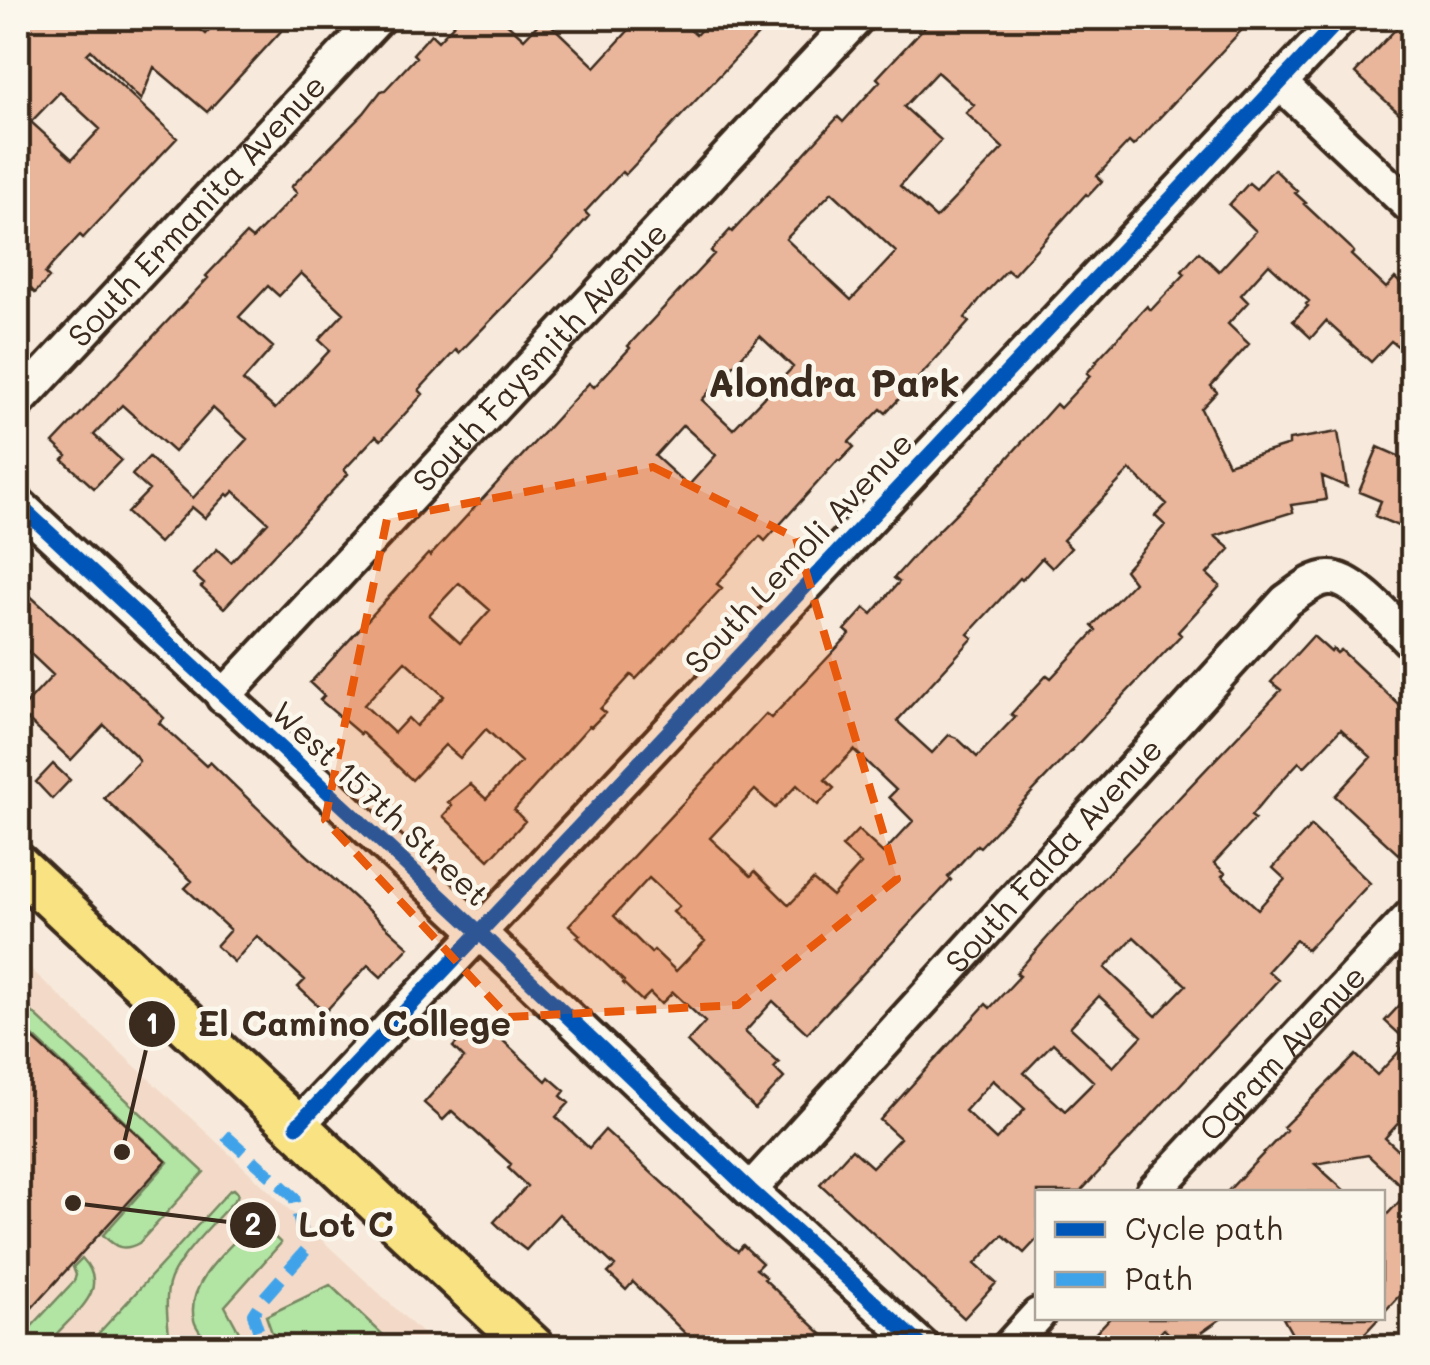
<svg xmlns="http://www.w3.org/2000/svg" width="1430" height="1365" viewBox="0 0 1430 1365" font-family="Mali,sans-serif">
<rect width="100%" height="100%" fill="#f7eadc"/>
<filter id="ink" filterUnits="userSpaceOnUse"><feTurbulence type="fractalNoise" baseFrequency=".01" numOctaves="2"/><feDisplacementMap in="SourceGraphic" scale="20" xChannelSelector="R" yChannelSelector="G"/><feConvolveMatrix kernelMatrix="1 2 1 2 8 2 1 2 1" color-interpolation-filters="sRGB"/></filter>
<g filter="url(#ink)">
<path fill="#f3dac8" d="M18,957L437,1347H18Z"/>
<path fill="#b2e4a4" stroke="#768761" stroke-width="2.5" d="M18,999L204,1172L139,1243C123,1252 115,1247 103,1235L168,1162L18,1022Z
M234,1189L238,1193L237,1197C219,1218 175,1259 169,1284C164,1303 169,1328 170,1347H86L230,1190Z
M256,1220L281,1243L225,1306L247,1347H210C206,1338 196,1330 194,1320C185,1281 232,1246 256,1220Z
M82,1258C116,1294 64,1318 46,1347H18V1341L74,1281L76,1275L73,1267Z
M330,1285L396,1347H277L266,1316Z"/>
<path fill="#e9b69b" stroke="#3b2a1e" stroke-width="2.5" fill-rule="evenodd" d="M18,18H187L206,34L221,18H293L207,112L154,67L141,100L91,50L87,54L177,138L83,238L80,235L52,265L45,274L49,278L35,293L31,289L18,303ZM60,92L100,129L72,159L31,122Z
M460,18H501L524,39L544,18L595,67L640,18H677L696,35L712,18H774L625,175L622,172L585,212L589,216L557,252L459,353L456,350L419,390L423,394L381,440L376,436L344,470L348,474L224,608L201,587L204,584L193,574L217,549L231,562L268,522L234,491L229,496L227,494L205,518L192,507L159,543L127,513L149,490L132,475L149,457L193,498L247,439L213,408L174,452L122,405L94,435L121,460L94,488L63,460L67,456L53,443L208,278L206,276L246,234L252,239L297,193L291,187L364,113L381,91L385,90L416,57L413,54L431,34L438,41ZM301,273L344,313L319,340L330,350L275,409L243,381L273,347L239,317L268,286L279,296Z
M933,18H1253L1133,146L1129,142L1097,176L1102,181L1088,196L1086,194L1013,275L1007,270L980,299L965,318L969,322L944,350L886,413L881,409L849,442L854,447L840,461L838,460L765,541L760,536L717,584L722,588L636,679L631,675L600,709L605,713L591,727L589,726L514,810L525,821L489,860L443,816L452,806L448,802L470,784L486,799L521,762L486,729L460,758L445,745L412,780L361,732L360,734L320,700L324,696L310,683L428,554L430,556L589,383L594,387L630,348L628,346L714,254L711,251L730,230L732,232L838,117L843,122L880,81L877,78ZM937,72L974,105L966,113L1003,148L936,218L900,186L941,140L904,107ZM832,192L896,252L851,300L786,239ZM760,336L793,367L733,429L702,400ZM683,425L716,455L688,486L655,456ZM459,583L490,610L460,643L429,615ZM405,661L444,696L416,726L408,718L394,733L364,705Z
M1406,18H1412V125L1355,73Z
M1274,169L1297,191L1295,193L1306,203L1304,204L1350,247L1354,252L1351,255L1386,288L1395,278L1412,294V357L1391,341L1371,362L1326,321L1311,338L1293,321L1308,306L1306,304L1309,301L1269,264L1241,295L1248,302L1228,324L1249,344L1211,386L1217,392L1201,409L1228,464L1289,445V440L1338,432L1347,487L1322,476L1326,500L1291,505L1293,512L1215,536L1230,549L1207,574L1220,586L1178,632L1181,635L980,847L977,845L948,877L951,880L807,1033L773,1001L745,1032L779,1063L774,1068L784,1078L755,1109L687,1042L705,1022L673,992L661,1004L650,993L642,1001L623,983L624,981L577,937L580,935L569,925L766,714L771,718L850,634L845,630L865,608L872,614L899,582L894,578L920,549L980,489L1056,404L1060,408L1090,376L1087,373L1097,362L1096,361L1147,306L1151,310L1185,274L1182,271L1199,252L1219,271L1256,231L1229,205L1249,183L1256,189ZM1130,470L1167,504L1155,516L1165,525L1125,570L1134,582L1092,626L1096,630L1051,678L1047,675L1011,714L1015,717L977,757L957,738L949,735L932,753L897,721L973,638L968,634L1020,578L1022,580L1042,558L1052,568L1071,548L1063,540ZM854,750L896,790L889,797L913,821L883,853L858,830L842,847L861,864L832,896L813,880L789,905L755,871L751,876L710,838L755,790L775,808L797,785L818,805L834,788L825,780ZM649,878L679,906L673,912L705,941L676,971L654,950L651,953L614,916Z
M1378,447L1412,462V532L1375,516L1381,501L1359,492Z
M18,585L149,703L164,718L159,723L206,766L210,762L298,847L409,947L381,977L368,965L325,1012L298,987L305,980L257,936L234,962L216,946L230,930L185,888L192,881L104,798L139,761L135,755L104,725L71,760L19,712L53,675L18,642Z
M1313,636L1331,652L1333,649L1337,653L1341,650L1412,717V838L1398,854L1335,796L1371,757L1341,729L1304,767L1299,762L1273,790L1251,816L1255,819L1214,863L1225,873L1222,876L1258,909L1285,879L1273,868L1311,826L1370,883L1307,950L1296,940L1268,971L1278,980L1080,1192H1038V1238L1024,1253L1003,1235L975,1264L996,1283L964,1318L820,1184L852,1149L872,1167L900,1138L880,1120L986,1004L990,1008L1020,976L1016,973L1055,929L1281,690L1271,682ZM1134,937L1186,985L1156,1016L1105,968ZM1099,996L1142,1036L1113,1067L1070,1027ZM1053,1043L1094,1082L1065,1111L1024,1073ZM993,1080L1025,1109L996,1140L965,1111Z
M53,764L70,780L52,799L36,782Z
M1412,992V1108L1385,1138L1412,1163V1282L1382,1314V1220L1408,1192L1368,1155L1315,1164L1346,1192H1227L1286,1130L1283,1127L1356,1055L1377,1075L1408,1042L1385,1021Z
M479,1018L546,1081L549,1077L565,1091L561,1096L569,1103L556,1117L589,1148L605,1130L731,1246L738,1251L743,1245L762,1263L756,1269L766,1277L764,1279L837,1348H700L633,1282L626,1290L608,1273L615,1266L559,1214L526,1250L513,1240L494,1222L527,1186L508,1168L511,1164L452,1111L443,1120L424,1103L464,1058L453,1047Z
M18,1025L166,1161L18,1323Z
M1110,1318H1222L1202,1332L1219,1348H1183L1164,1329L1146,1348H1106L1093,1336Z
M1283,1318H1379L1351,1348H1300Z"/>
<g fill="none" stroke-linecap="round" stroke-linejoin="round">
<defs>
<g id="minor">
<path d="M1280,83L1412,208"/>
<path id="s1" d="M18,402L378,18"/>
<path d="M18,504L479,932L750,1190L924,1348"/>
<path id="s2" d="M223,697L857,18"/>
<path d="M297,1126L1341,18"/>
<path id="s3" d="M750,1190L1286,601C1298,593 1314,578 1329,578C1353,576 1395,626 1412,643"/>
<path id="s4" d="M1153,1192L1412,915"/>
<path d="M1008,1348L1038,1315"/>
</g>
<path id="major" d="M18,866L533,1348"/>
</defs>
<use href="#minor" stroke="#3b2a1e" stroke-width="40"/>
<use href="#major" stroke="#3b2a1e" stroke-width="50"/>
<use href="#minor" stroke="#fbf7ec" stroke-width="32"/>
<use href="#major" stroke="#f8e281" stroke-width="42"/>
<path stroke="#3fa3ea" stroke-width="12" stroke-dasharray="25 12" stroke-linecap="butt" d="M225,1135L294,1197L306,1250L262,1300L253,1314L264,1348"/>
<defs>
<path id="cycleway" d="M18,504L479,932L750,1190L924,1348
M297,1126L1341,18"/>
</defs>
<use href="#cycleway" stroke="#fbf7ec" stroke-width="21"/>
<use href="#cycleway" stroke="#0057b8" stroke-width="15"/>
</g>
</g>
<path fill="#e8590c" fill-opacity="0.2" stroke="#e8590c" stroke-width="8" stroke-dasharray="20 12" stroke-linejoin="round" d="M653,467L796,538L897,879L738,1005L508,1017L325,820L387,519Z"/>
<g text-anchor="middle" stroke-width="9" stroke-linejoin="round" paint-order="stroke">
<g font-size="32" fill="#3b2a1e" stroke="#fbf7ec">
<text dy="11" stroke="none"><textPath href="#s1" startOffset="262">South Ermanita Avenue</textPath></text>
<text dy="11" stroke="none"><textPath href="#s2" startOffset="465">South Faysmith Avenue</textPath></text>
<text transform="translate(799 553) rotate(-47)" y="11">South Lemoli Avenue</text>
<text transform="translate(380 804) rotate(43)" y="11">West 157th Street</text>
<text dy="11" stroke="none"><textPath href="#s3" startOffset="452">South Falda Avenue</textPath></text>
<text dy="11" stroke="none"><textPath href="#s4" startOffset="190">Ogram Avenue</textPath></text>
</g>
<g font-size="38" font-weight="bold" fill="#3b2a1e" stroke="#fbf7ec">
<text x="834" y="397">Alondra Park</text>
</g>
</g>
<path fill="none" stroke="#3b2a1e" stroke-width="4" d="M122 1152L152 1024M73 1203L253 1225"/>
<g fill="#3b2a1e" stroke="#fbf7ec" stroke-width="4">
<circle cx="122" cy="1152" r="10"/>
<circle cx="73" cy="1203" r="10"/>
<circle cx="152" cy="1024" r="25"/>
<circle cx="253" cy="1225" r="25"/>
</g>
<g font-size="30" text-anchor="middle" font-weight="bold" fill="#fff">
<text x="152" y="1034">1</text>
<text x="253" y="1235">2</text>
</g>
<g font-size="35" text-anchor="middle" font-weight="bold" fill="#3b2a1e" stroke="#fbf7ec" stroke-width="9" stroke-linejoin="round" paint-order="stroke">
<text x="354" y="1036">El Camino College</text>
<text x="346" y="1237">Lot C</text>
</g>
<rect width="1430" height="1365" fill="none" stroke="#fbf7ec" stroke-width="60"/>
<rect x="30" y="30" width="1370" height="1305" fill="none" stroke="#3b2a1e" stroke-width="4" filter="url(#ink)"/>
<rect x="1035" y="1190" width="350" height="130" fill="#fbf7ec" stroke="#aea59a" stroke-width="2.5"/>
<rect x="1055" y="1222" width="50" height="15" fill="#0057b8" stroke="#aea59a" stroke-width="2.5"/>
<text x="1125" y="1240" font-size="30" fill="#3b2a1e">Cycle path</text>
<rect x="1055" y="1272" width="50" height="15" fill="#3fa3ea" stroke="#aea59a" stroke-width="2.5"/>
<text x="1125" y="1290" font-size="30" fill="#3b2a1e">Path</text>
</svg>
